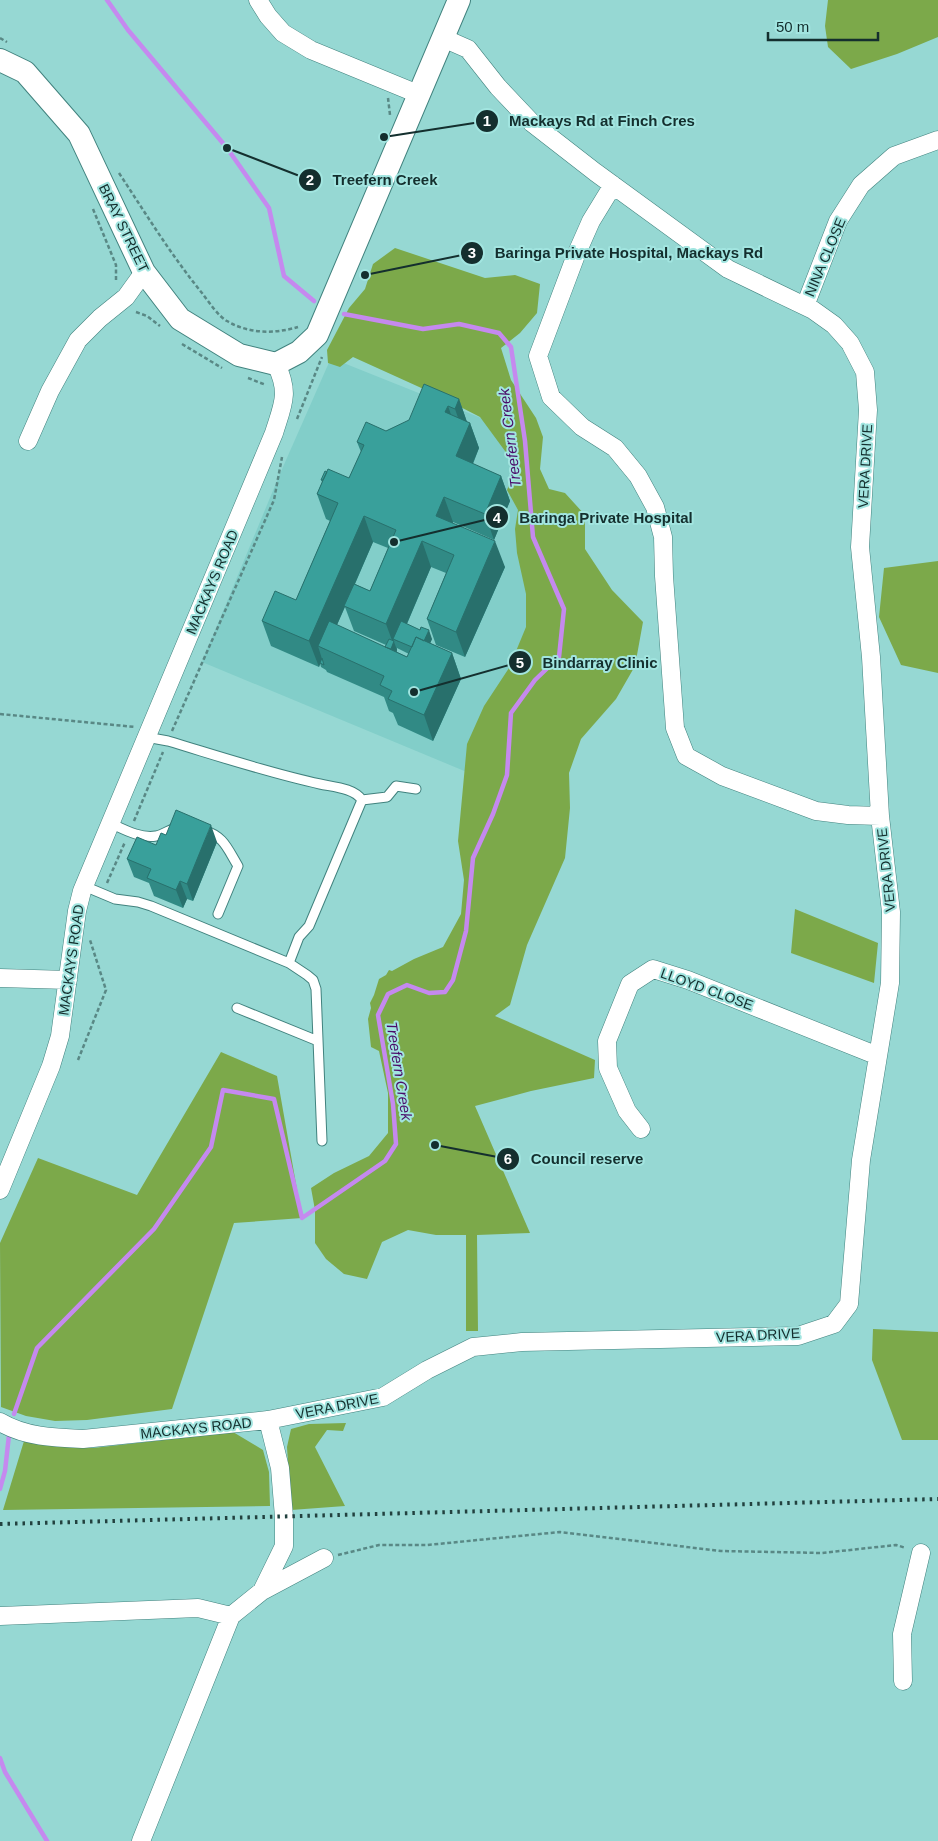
<svg xmlns="http://www.w3.org/2000/svg" width="938" height="1841" viewBox="0 0 938 1841" font-family="Arial,sans-serif">
<rect width="100%" height="100%" fill="#96d8d3"/>
<path fill="#82cec9" d="M331,358L526,436L552,595L474,775L202,662L279,476Z"/>
<path fill="#7ca94a" d="M828,0H938V37L897,54L851,69L828,47L825,26Z
M395,248L485,278L515,275L540,284L537,313L520,333L501,348L511,380L536,418L543,437L540,469L549,489L565,493L585,515V549L612,590L643,622L635,666L616,699L581,739L569,773L570,808L565,858L527,945L510,1005L495,1016L595,1060L594,1078L531,1091L475,1106L530,1233L477,1235L478,1331H466V1235H436L408,1230L382,1242L367,1279L344,1274L326,1259L315,1243V1210L311,1188L334,1173L369,1156L388,1133V1093L379,1051L371,1047L368,1019L371,1008L370,1003L374,995L379,979L386,975L389,970L392,971L414,959L443,947L461,914L464,880L458,841L467,744L484,706L509,668L526,627V594L517,553L515,529L518,510L507,490L515,471L505,451L480,417L439,396L353,357L340,367L328,363L327,350L349,308L365,289L373,264Z
M938,561V673L901,665L879,617L884,568Z
M795,909L878,943L874,983L791,953Z
M221,1052L277,1076L302,1218L234,1223L172,1409L87,1420L55,1421L26,1416L1,1407L0,1243L38,1158L137,1195Z
M873,1329L938,1332V1440H902L872,1360Z
M346,1423L343,1431L327,1430L315,1447L345,1506L291,1510L287,1447L291,1429L309,1424Z
M233,1432L263,1450L269,1472L270,1506L3,1510L24,1441L93,1448Z"/>
<g fill="none" stroke-linecap="round" stroke-linejoin="round">
<path stroke="#c589ef" stroke-width="4.5" d="M107,0L128,30L227,148L269,208L284,276L314,301
M14,1414L37,1348L154,1229L211,1147L223,1090L274,1099L302,1218L385,1161L396,1144L393,1104L378,1015L388,994L407,985L429,993L445,992L453,980L466,931L473,858L493,814L507,775L511,713L535,680L559,657L564,609L533,537L525,441L511,347L499,333L459,324L423,329L344,314
M0,1489L5,1471L9,1435
M0,1758L5,1772L47,1841"/>
<defs>
<path id="service" d="M146,737L168,741C218,756 269,773 320,784C334,787 354,788 362,800L309,926L299,937L289,963
M362,800L387,797L396,786L416,789
M110,823C123,829 141,839 156,836C163,835 170,829 178,827
M203,830C224,836 227,848 238,866L218,914
M84,886L115,899L138,902L151,906L289,963L307,975L313,980L316,989L322,1141
M237,1008L318,1041"/>
<path id="minor" d="M258,0L268,16L283,33L311,50L418,94
M613,185L591,221L576,255L538,356L551,397L582,427L615,448L638,476L655,507L663,537L664,576L675,728L686,756L722,776L816,811L848,815L880,816
M805,306L838,221L861,185L894,156L938,140
M28,441L50,391L78,340L100,318L126,297L144,272
M0,978L68,980
M641,1129L627,1111L608,1068L607,1041L630,984L653,969L688,980L878,1056
M0,1190L51,1066L60,1036L77,911L82,891L274,433C283,404 290,393 276,364
M0,1422C25,1437 55,1438 83,1439L268,1420L383,1397L427,1370L473,1347L522,1342L798,1336L834,1324L849,1304L861,1160L890,983L891,912L880,816L871,657L860,547L868,410L865,372L850,343L834,325L813,310L728,269L595,172L532,123L498,87L468,49L443,38
M262,1591L324,1558
M0,1616L198,1608L231,1616
M903,1681L902,1634L921,1553
M141,1841L231,1616L262,1591L284,1546V1517L280,1468L268,1420"/>
<path id="tertiary" d="M0,60L25,72L79,134L144,272L180,319L239,355L276,364L299,352L317,335L459,0"/>
</defs>
<use href="#service" stroke="#41827e" stroke-width="11"/>
<use href="#minor" stroke="#41827e" stroke-width="19"/>
<use href="#tertiary" stroke="#41827e" stroke-width="24"/>
<path stroke="#598885" stroke-width="2.5" stroke-dasharray="4 2.5" stroke-linecap="butt" d="M0,38L7,42
M388,98L390,115
M119,173C146,214 171,255 202,293C209,302 218,316 227,321C249,334 274,334 298,327
M93,209L116,265V280
M136,312L147,316L160,326
M182,344L222,368
M248,378L266,385
M297,419L322,357
M0,714L135,727
M172,731L274,500L282,457
M134,821L163,752
M107,883L125,842
M78,1060L106,990L90,940
M338,1555L379,1545H427L560,1532L721,1551L822,1553L896,1545L906,1548"/>
<use href="#service" stroke="#fff" stroke-width="9"/>
<use href="#minor" stroke="#fff" stroke-width="18"/>
<use href="#tertiary" stroke="#fff" stroke-width="22"/>
<path stroke="#22413f" stroke-width="4" stroke-dasharray="2.5 5" stroke-linecap="butt" d="M0,1524L938,1499"/>
</g>
<path fill="#318a85" fill-rule="evenodd" d="M459,399L467,422L470,423L479,448L473,464L501,476L510,501L494,540L453,522V523L505,567L465,657L436,645L427,619L446,573L431,567L407,624L432,639L430,643L452,653L461,679L433,741L398,725L393,713L389,711L384,697L327,672L326,670L321,667L320,663L319,667L271,646L262,621L296,600L330,521L326,519L317,494L322,482L321,480L349,478L361,452L357,442L386,431ZM373,542L388,548L370,591L355,584ZM345,607L354,631L386,645L385,647L337,625ZM397,648L409,654L407,657L397,652Z
M166,835L217,842L193,901L187,899L183,908L154,896L149,883L134,877L127,859L156,845Z"/>
<path fill="#28706c" d="M459,399L468,425L464,435L455,409Z
M448,406L457,432L445,412Z
M470,423L479,448L465,482L456,456Z
M501,476L510,501L494,540L485,514Z
M444,497L453,522L445,541L436,516Z
M364,516L373,542L326,650L318,646L322,659L319,667L309,641Z
M422,541L431,567L399,642L393,639L397,650L389,670L386,661L393,643L386,624Z
M495,541L505,567L465,657L456,632Z
M429,630L432,639L423,660L419,651Z
M452,653L461,679L433,741L424,715Z
M211,825L217,842L193,901L187,884Z
M180,881L187,899L183,908L176,890Z"/>
<path fill="#39a09b" stroke="#28706c" d="M424,384L459,399L455,409L448,406L445,412L470,423L456,456L501,476L485,514L444,497L436,516L495,541L456,632L427,619L454,555L422,541L386,624L344,606L354,584L370,591L396,530L364,516L309,641L262,621L275,591L296,600L338,503L317,494L328,469L349,478L364,445L357,442L366,422L386,431L409,420Z
M325,471L327,472L323,480H321Z
M329,621L407,657L416,637L452,653L424,715L388,699L392,691L380,685L384,676L318,646Z
M401,621L420,630L421,627L429,630L424,641L416,637L412,647L393,639Z
M389,639L394,641L391,649L385,647Z
M322,658L324,665L320,663Z
M176,810L211,825L187,884L180,881L176,890L147,878L151,869L127,859L137,837L156,845L161,833L166,835Z"/>
<g text-anchor="middle" stroke-width="4" stroke-linejoin="round" paint-order="stroke">
<g font-size="14" fill="#142f2e" stroke="#a2e5e0">
<text transform="translate(124 228) rotate(64)" y="5">BRAY STREET</text>
<text transform="translate(825 257) rotate(-67)" y="5">NINA CLOSE</text>
<text transform="translate(865 466) rotate(-87)" y="5">VERA DRIVE</text>
<text transform="translate(212 582) rotate(-67)" y="5">MACKAYS ROAD</text>
<text transform="translate(886 870) rotate(-96)" y="5">VERA DRIVE</text>
<text transform="translate(71 960) rotate(-82)" y="5">MACKAYS ROAD</text>
<text transform="translate(707 989) rotate(20)" y="5">LLOYD CLOSE</text>
<text transform="translate(758 1335) rotate(-3)" y="5">VERA DRIVE</text>
<text transform="translate(337 1406) rotate(-11)" y="5">VERA DRIVE</text>
<text transform="translate(196 1428) rotate(-6)" y="5">MACKAYS ROAD</text>
</g>
<g font-size="15" font-style="italic" fill="#4a0b69" stroke="#a2e5e0">
<text transform="translate(510 438) rotate(-97)" y="5">Treefern Creek</text>
<text transform="translate(399 1071) rotate(81)" y="5">Treefern Creek</text>
</g>
</g>
<path fill="none" stroke="#142f2e" stroke-width="2" d="M384 137L487 121M227 148L310 180M365 275L472 253M394 542L497 517M414 692L520 662M435 1145L508 1159"/>
<g fill="#142f2e" stroke="#a2e5e0" stroke-width="2">
<circle cx="384" cy="137" r="5"/>
<circle cx="227" cy="148" r="5"/>
<circle cx="365" cy="275" r="5"/>
<circle cx="394" cy="542" r="5"/>
<circle cx="414" cy="692" r="5"/>
<circle cx="435" cy="1145" r="5"/>
<circle cx="487" cy="121" r="12"/>
<circle cx="310" cy="180" r="12"/>
<circle cx="472" cy="253" r="12"/>
<circle cx="497" cy="517" r="12"/>
<circle cx="520" cy="662" r="12"/>
<circle cx="508" cy="1159" r="12"/>
</g>
<g font-size="15" text-anchor="middle" font-weight="bold" fill="#fff">
<text x="487" y="126">1</text>
<text x="310" y="185">2</text>
<text x="472" y="258">3</text>
<text x="497" y="523">4</text>
<text x="520" y="668">5</text>
<text x="508" y="1164">6</text>
</g>
<g font-size="15" text-anchor="middle" font-weight="bold" fill="#142f2e" stroke="#a2e5e0" stroke-width="4" stroke-linejoin="round" paint-order="stroke">
<text x="602" y="126">Mackays Rd at Finch Cres</text>
<text x="385" y="185">Treefern Creek</text>
<text x="629" y="258">Baringa Private Hospital, Mackays Rd</text>
<text x="606" y="523">Baringa Private Hospital</text>
<text x="600" y="668">Bindarray Clinic</text>
<text x="587" y="1164">Council reserve</text>
</g>
<path d="M768 32v8h110v-8" fill="none" stroke="#142f2e" stroke-width="2.5"/>
<text x="776" y="32" font-size="15" fill="#142f2e" stroke="#a2e5e0" stroke-width="4" paint-order="stroke">50 m</text>
</svg>
